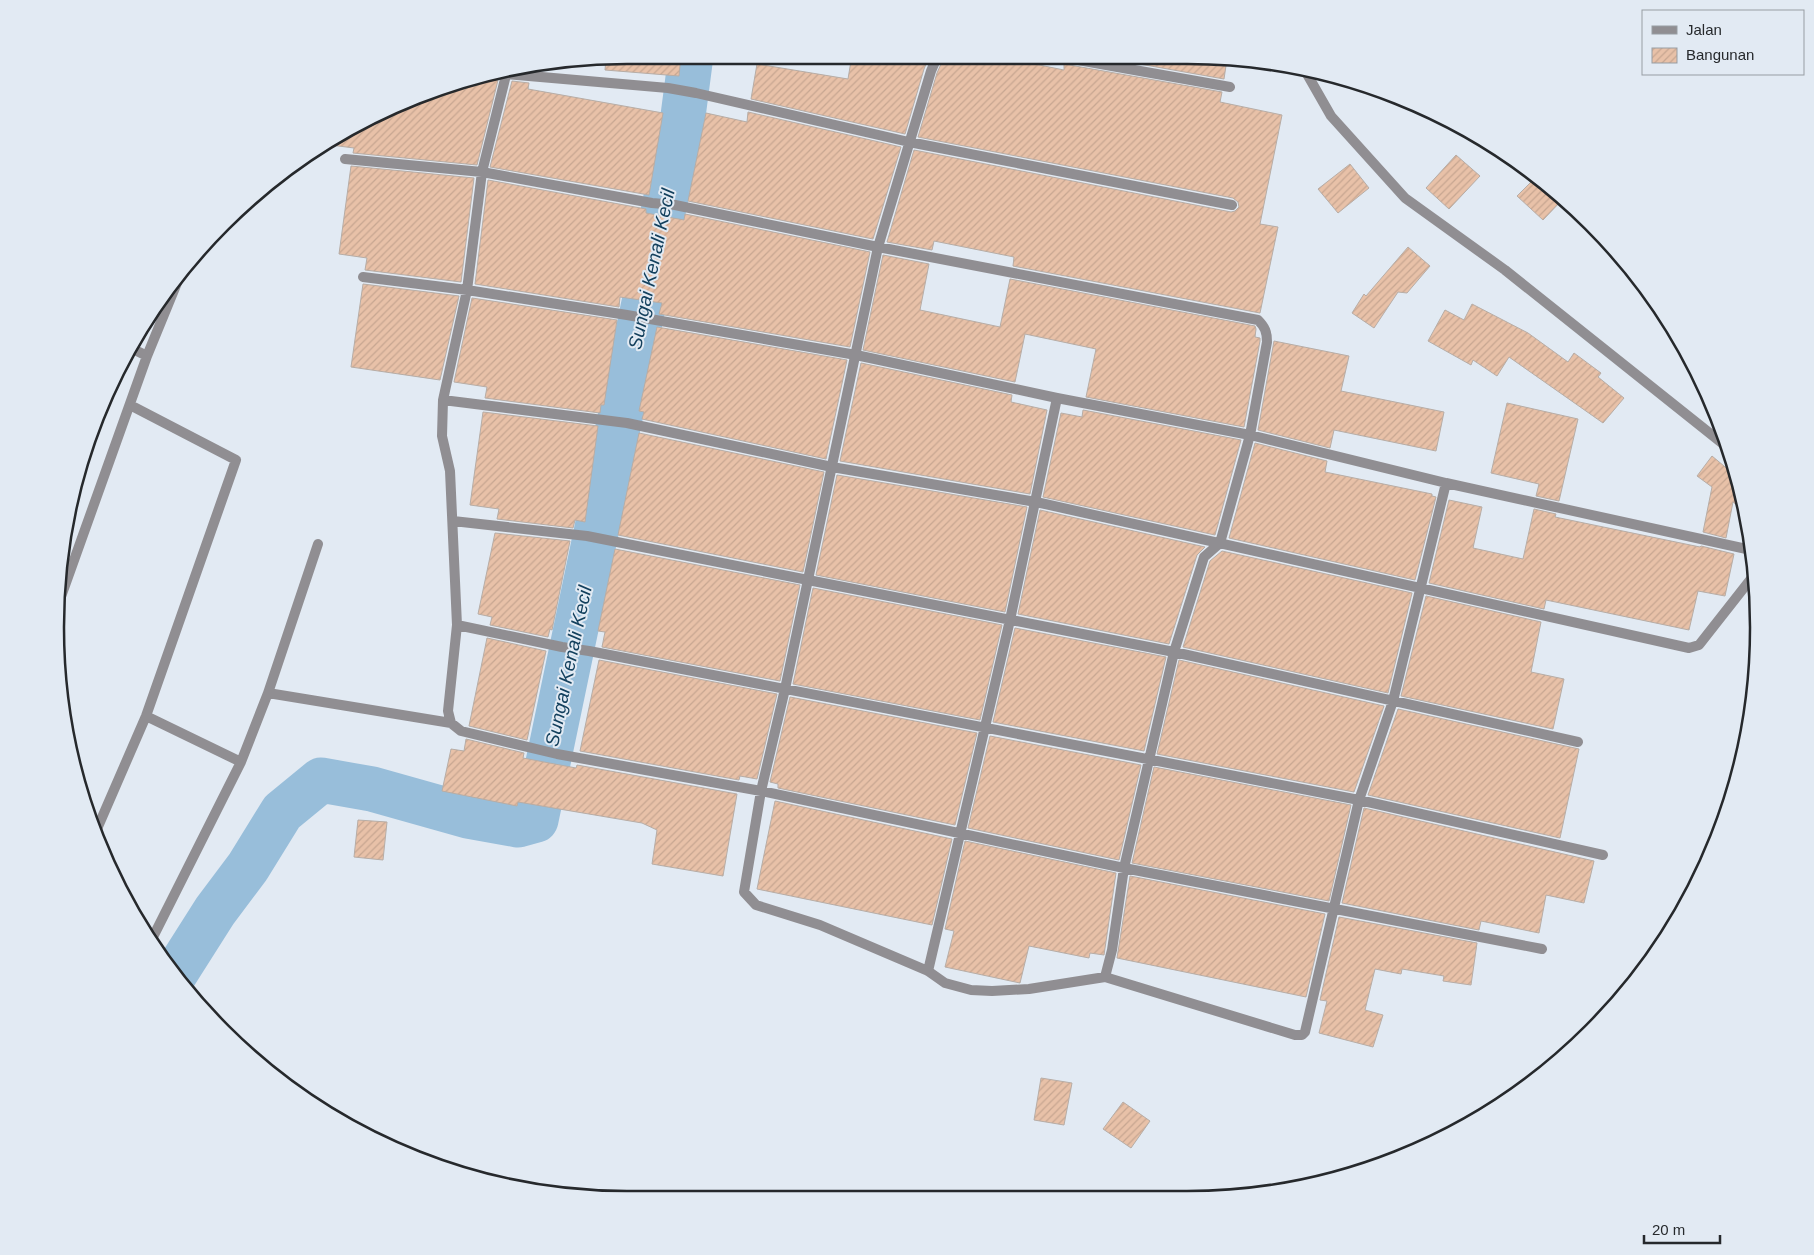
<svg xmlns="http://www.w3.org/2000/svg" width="1814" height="1255" viewBox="0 0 1814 1255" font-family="Helvetica,sans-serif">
<defs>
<pattern id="building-hatch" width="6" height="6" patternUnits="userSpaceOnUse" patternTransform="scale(1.25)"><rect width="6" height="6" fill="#e8c1a8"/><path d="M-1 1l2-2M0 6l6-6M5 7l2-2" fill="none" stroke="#c7a691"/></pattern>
</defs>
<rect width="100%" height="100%" fill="#e2eaf3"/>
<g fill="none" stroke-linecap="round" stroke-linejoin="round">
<path stroke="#98beda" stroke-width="45" d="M175,974L215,911L248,867L282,812L321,780L372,789L468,816L518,825L536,820L683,116L691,55"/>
</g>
<path fill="url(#building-hatch)" stroke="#b7ada6" d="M628,55H681L679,76L605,70L606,58Z
M852,55H930L924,69L905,134L751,99L757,64L848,79Z
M945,55H990L1064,70V64L1222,92L1220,102L1282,115L1260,224L1278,227L1260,313L1013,266L1014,257L934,241L932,250L887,242L914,150L1231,212L1235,211L1239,207L1238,202L1233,198L918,137L937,73Z
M1089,55H1186L1227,59L1224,79Z
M488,73L491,78L498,80L477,165L353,153L354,148L323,144L375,114L479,75Z
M512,81L529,83L528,89L663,113L649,195L490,167Z
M748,112L901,147L873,239L688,201L706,113L747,122Z
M1456,155L1480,176L1449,209L1426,188Z
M1350,164L1369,188L1338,213L1318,189Z
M351,166L474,178L461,282L365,270L367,258L339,254Z
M1534,179L1562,200L1543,220L1517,196Z
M488,180L646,209V213L684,220L685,214L870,252L850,347L659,314L662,303L620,297L619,307L475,284Z
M1408,247L1430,266L1407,293L1398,292L1374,328L1352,313L1364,294L1366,296Z
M883,255L929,264L920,310L1000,327L1010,279L1255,326L1256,329L1255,337L1260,338V341L1244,427L1086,397L1096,349L1025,334L1015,382L863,350Z
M363,284L459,296L440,380L351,367Z
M472,298L617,320L604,405H601L600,413L485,398L487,387L454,382Z
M1472,304L1528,333L1568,362L1574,353L1601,373L1598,377L1624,398L1603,423L1509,357L1497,376L1473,360L1471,365L1428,341L1445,310L1464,320Z
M657,327L847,360L826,459L642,419L644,412L639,411Z
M1274,341L1349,356L1341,391L1444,412L1436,451L1334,430L1330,448L1258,430Z
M861,363L1012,395L1011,402L1047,410L1030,494L840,461Z
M1507,403L1578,419L1559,501L1536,496L1539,484L1491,473Z
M1083,410L1241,440L1215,535L1043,497L1061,413L1082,417Z
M483,412L598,426L585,522L575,520L573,528L497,519L499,509L470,505Z
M639,433L824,472L803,572L618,535Z
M1255,443L1327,461L1325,472L1432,494V496L1436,497L1415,580L1229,538Z
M1712,456L1736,476L1747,513L1733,502L1726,538L1703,532L1712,487L1697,476Z
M837,475L1027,507L1005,612L816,575Z
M1449,500L1482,507L1473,548L1523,559L1534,509L1556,514L1555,517L1700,547L1701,546L1734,554L1725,596L1698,591L1689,630L1546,600L1544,609L1429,583Z
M1040,510L1205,547L1197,555L1169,644L1018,614Z
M495,533L570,541L552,630L550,629L548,637L490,625L492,617L478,614Z
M615,549L800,585L780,681L602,647L605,632L598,631Z
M1222,551L1412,593L1388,693L1183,647L1210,561Z
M813,588L1002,625L980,720L793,684Z
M1426,596L1541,622L1531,672L1564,679L1553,729L1401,696Z
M1015,628L1166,657L1144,751L993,722Z
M487,638L546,651L527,740L469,726Z
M599,660L777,694L757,779L740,776L739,780L580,751Z
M1179,660L1384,706L1354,792L1157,754Z
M790,697L977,733L955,825L778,788V784L770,782Z
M1398,709L1579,749L1560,838L1368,795Z
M990,736L1141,765L1119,860L968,828Z
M466,739L524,753L523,758L576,768L577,765L737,794L723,876L652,864L657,830L642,823L518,802L517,806L442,791L451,749L464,751Z
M1154,767L1351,805L1329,901L1132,863Z
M775,801L952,839L932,925L757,889Z
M1364,808L1594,861L1584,903L1546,895L1539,933L1481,921L1479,930L1342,903Z
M358,820L387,822L383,860L354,857Z
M965,841L1116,873L1104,955L1090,953L1089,958L1029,946L1020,983L945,967L954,931L945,929Z
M1130,876L1325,914L1306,997L1117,958Z
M1339,917L1477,943L1471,985L1443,981L1444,976L1402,969L1401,974L1375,969L1365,1010L1383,1015L1373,1047L1319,1033L1327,1001L1320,1000Z
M1041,1078L1072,1083L1064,1125L1034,1120Z
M1123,1102L1150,1121L1131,1148L1103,1129Z"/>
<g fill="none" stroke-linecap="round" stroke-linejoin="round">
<path stroke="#908e92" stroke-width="10" d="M1050,55L1230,87
M1303,67L1331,116L1405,198L1505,270L1727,447
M507,71L482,172L467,290L443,400L442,436L450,471L457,625L448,711L451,723L461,731L557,754L761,791L1124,868L1542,949
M495,73L668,88L696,93L909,142L1232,205
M345,159L482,172L652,203L675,205L878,247L1258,320C1265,327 1267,332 1267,342L1250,435L1220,543L1204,557L1174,652L1124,868L1112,950L1105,977L1029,989L992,991L971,990L945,983L928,971L820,925L756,905L744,892L761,791L785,689L878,247L931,71L938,55
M363,277L467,290L627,315L856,355L1057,398L1250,435L1446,483L1751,550
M147,356L181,273
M443,400L627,423L832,467L1036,502L1689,648L1699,645L1754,575
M453,521L587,536L808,580L1174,652L1578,742
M58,605L147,356L129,347
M457,625L562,647L589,651L1359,800L1603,855
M268,693L318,544
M146,716L241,762
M97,829L146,716L236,460L130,405
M150,943L241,762L268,693L451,723
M928,971L1010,620L1057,398
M1105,977L1295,1035H1302L1305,1032L1359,800L1393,701L1446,483"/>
</g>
<g text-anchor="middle" stroke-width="4" stroke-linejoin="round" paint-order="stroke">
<g font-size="19" font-style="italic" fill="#13405d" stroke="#e2eaf3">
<text transform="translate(651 269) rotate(-78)" y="7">Sungai Kenali Kecil</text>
<text transform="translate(568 666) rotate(-78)" y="7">Sungai Kenali Kecil</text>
</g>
</g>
<path d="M0 0H1814V1255H0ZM627 64H1187A563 563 0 0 1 1750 627V628A563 563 0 0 1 1187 1191H627A563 563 0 0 1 64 628V627A563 563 0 0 1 627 64Z" fill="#e2eaf3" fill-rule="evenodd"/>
<path fill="none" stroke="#26292c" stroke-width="2.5" d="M627 64H1187A563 563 0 0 1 1750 627V628A563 563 0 0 1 1187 1191H627A563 563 0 0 1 64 628V627A563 563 0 0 1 627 64Z"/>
<rect x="1642" y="10" width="162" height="65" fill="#e2eaf3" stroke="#979da3"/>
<rect x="1652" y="26" width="25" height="8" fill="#908e92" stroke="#979da3"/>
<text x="1686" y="35" font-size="15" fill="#26292c">Jalan</text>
<rect x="1652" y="48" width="25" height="15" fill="url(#building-hatch)" stroke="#979da3"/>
<text x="1686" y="60" font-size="15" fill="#26292c">Bangunan</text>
<path d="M1644 1235v8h76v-8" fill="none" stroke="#26292c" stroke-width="2.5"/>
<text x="1652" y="1235" font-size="15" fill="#26292c" stroke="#e2eaf3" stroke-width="4" paint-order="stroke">20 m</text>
</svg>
